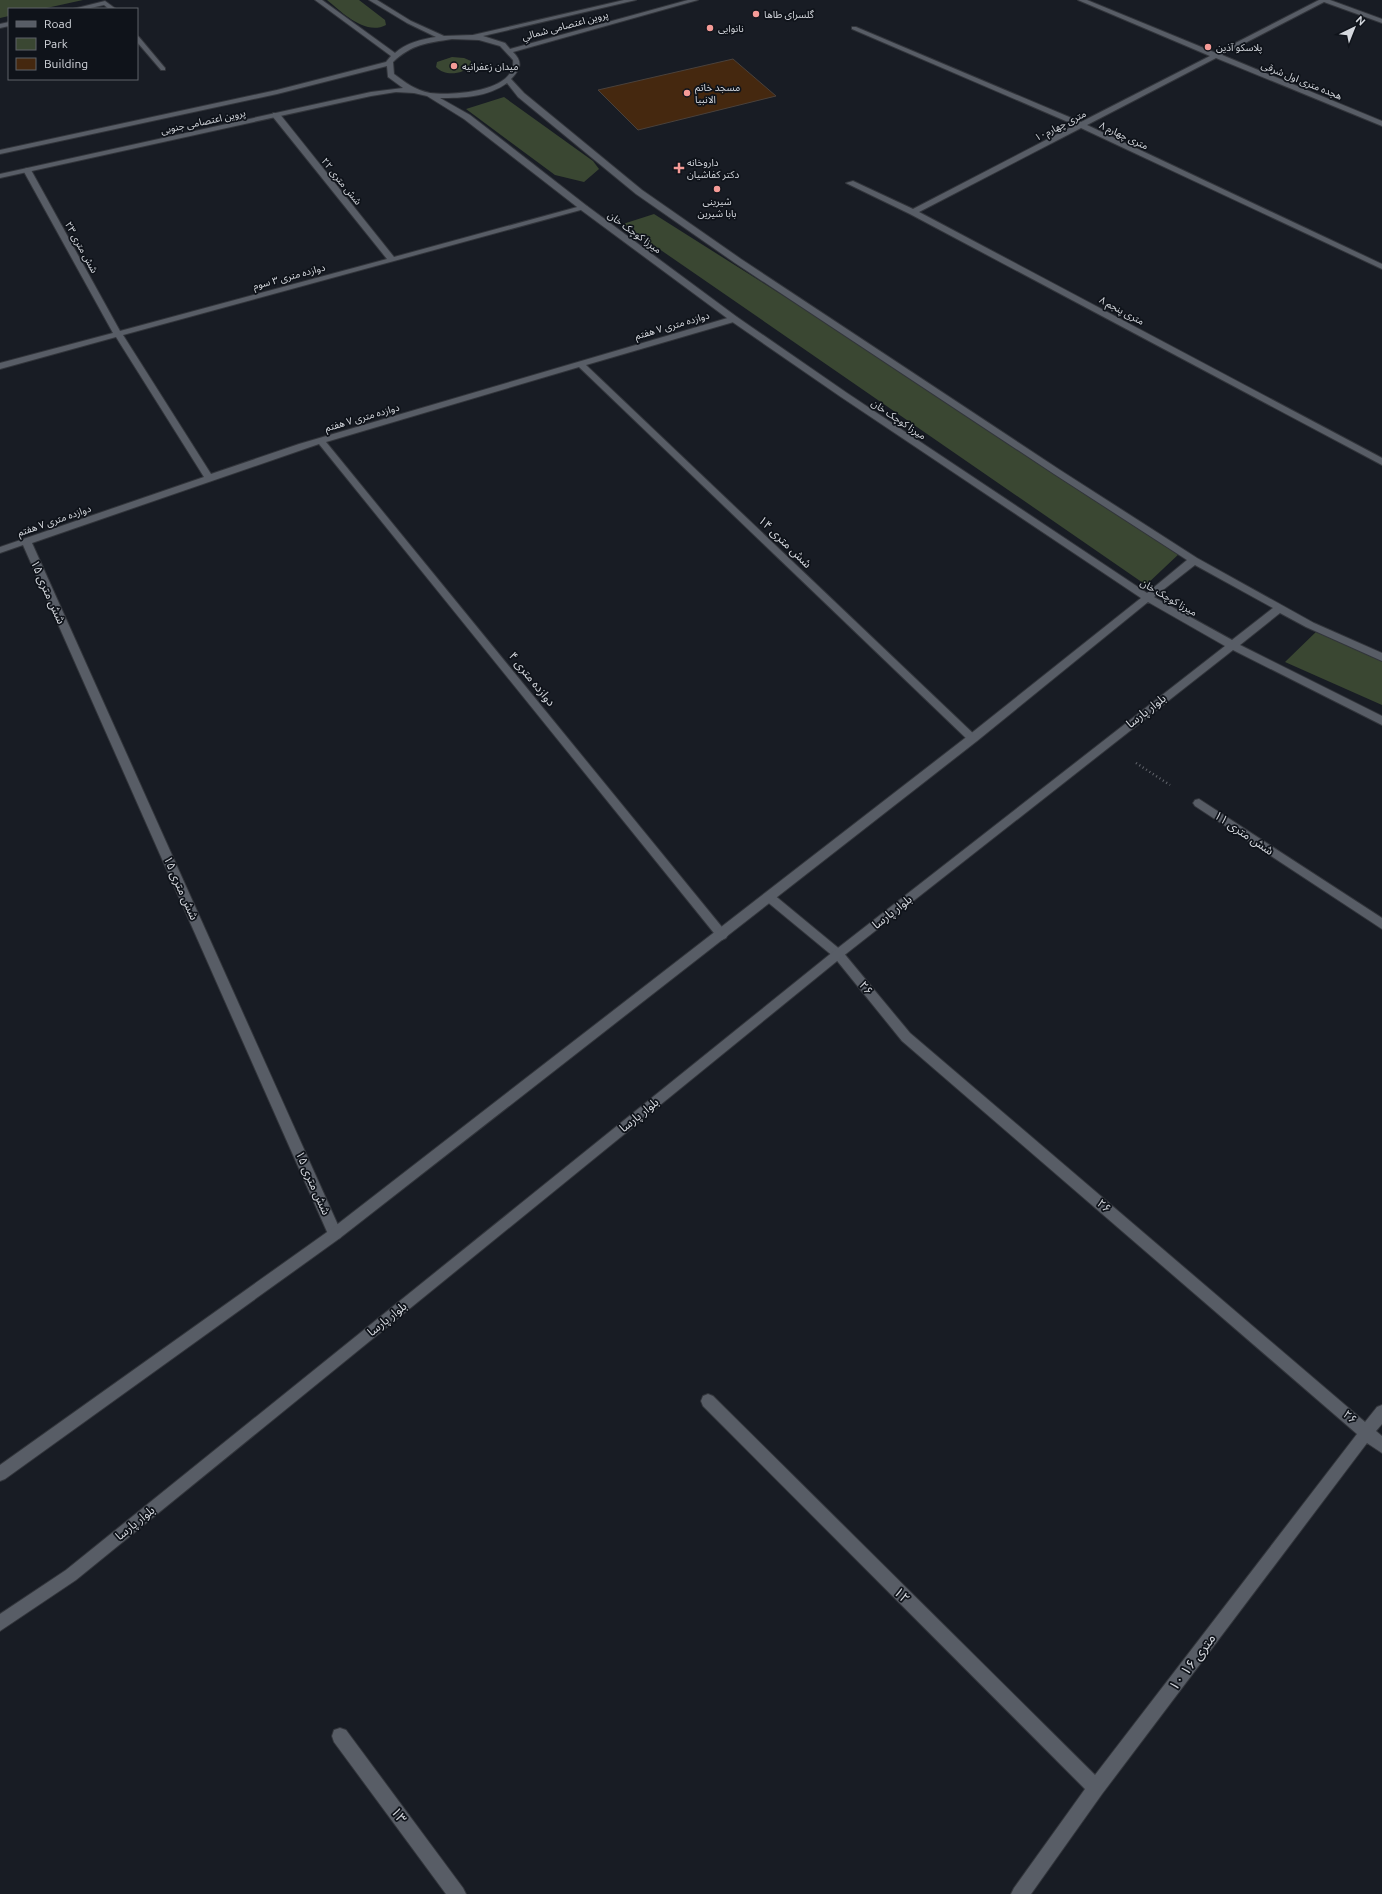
<svg xmlns="http://www.w3.org/2000/svg" width="1382" height="1894" viewBox="0 0 1382 1894" font-family="Ubuntu,'Noto Sans Arabic',sans-serif">
<rect width="100%" height="100%" fill="#181c24"/>
<path fill="#3a4732" d="M0,0H83L42,9H9V16L0,18Z
M327,0H359L385,20L386,25C365,36 342,12 327,0Z
M452,57L464,58L471,61V66C463,74 445,77 436,67L437,62Z
M504,97L593,161L599,169L584,182L555,175L466,109Z
M654,214L972,415L1181,552L1146,585L623,224Z
M1319,629L1382,657V705L1285,662Z"/>
<path fill="#45280f" stroke="#4a413b" d="M733,59L776,96L638,130L598,90Z"/>
<g fill="none" stroke-linecap="round" stroke-linejoin="round">
<defs>
<path id="street" d="M1078,0H1087L1216,53L1319,0H1330L1382,19V23L1324,2L1222,55L1382,121V126L1216,58L1087,125L1382,264V269L1081,128L919,212L1382,458V465L910,214L846,183L853,181L913,209L1075,125L852,29V27H856L1081,122L1210,56Z
M105,1L116,9H109L104,5L86,9H73Z
M9,22V26L0,28V24Z
M137,36L139,37L165,68V70H161L137,42Z
M273,113H279L394,257L581,206H587L588,208L123,335L211,474L299,444L731,317H737V321L586,365L978,738L973,742L969,741L579,367L326,442L726,932L728,935L726,938L722,940L718,938L319,444L32,543L342,1234L340,1238L335,1240L330,1238L328,1234L23,545L0,553V547L204,477L116,337L0,369V363L113,333L23,170L27,168L31,170L120,331L387,259L273,117Z
M1199,799L1382,918V929L1195,806L1193,803L1195,800Z
M769,892L773,894L842,951L910,1033L1365,1422L1377,1407L1382,1405V1424L1376,1431L1382,1436V1453L1367,1443L1102,1794L1031,1894H1011L1014,1888L1085,1789L703,1406L701,1401L703,1396L708,1394L713,1396L1095,1775L1357,1434L902,1041L834,957L765,900L763,897L765,894Z
M340,1728L346,1730L463,1888L466,1894H446L334,1742L332,1736L334,1730Z"/>
<path id="secondary" d="M315,0H322L395,53C406,43 422,39 436,37L407,23L369,0H377L411,21L444,36L473,35L624,0H636L483,36L505,43L510,49L688,0H698L513,52C523,62 521,69 511,79L524,93L642,190L741,259L1060,470L1197,558L1314,623L1382,653V661L1306,627L1280,613L1240,645L1382,716V725L1233,650L842,957L76,1580L0,1631V1614L66,1570L834,951L1225,646L1148,602L977,741L340,1238L5,1479L0,1481V1465L330,1230L969,735L1141,598L841,397L731,321L581,210L464,119L427,96L414,93L396,92L371,96L0,178V174L371,92L403,88L388,77L387,66L277,94L0,154V150L277,90L386,62L391,56ZM452,39L479,40L500,46L513,60C517,92 450,96 430,93C415,90 406,83 394,74L393,62C412,44 427,43 452,39ZM507,83L518,97L636,194L735,263L1054,474L1187,560L1147,593L847,393L737,317L587,206L470,115L440,98C463,98 488,97 507,83ZM1195,565L1273,608L1232,640L1154,597Z"/>
</defs>
<use href="#street" stroke="#32353b" stroke-width="2"/>
<use href="#secondary" stroke="#32353b" stroke-width="2"/>
<path stroke="#63666d" stroke-width="2.5" stroke-dasharray="1 3" stroke-linecap="butt" d="M1136,763L1170,785"/>
<use href="#street" fill="#585d66" fill-rule="evenodd"/>
<use href="#secondary" fill="#585d66" fill-rule="evenodd"/>
</g>
<g fill="#f59b97" stroke="#0f131a" stroke-width="1.5">
<circle cx="756" cy="14" r="4"/>
<circle cx="710" cy="28" r="4"/>
<circle cx="1208" cy="47" r="4"/>
<circle cx="454" cy="66" r="4"/>
<circle cx="687" cy="93" r="4"/>
<path d="M677 162h4v4h4v4h-4v4h-4v-4h-4v-4h4z"/>
<circle cx="717" cy="189" r="4"/>
</g>
<g text-anchor="middle" stroke-width="3.5" stroke-linejoin="round" paint-order="stroke">
<g font-size="10" fill="#d5d8de" stroke="#0f131a" text-anchor="start">
<text x="764" y="18">گلسرای طاها</text>
<text x="718" y="32">نانوایی</text>
<text x="1216" y="51">پلاسکو آذین</text>
<text x="462" y="70">میدان زعفرانیه</text>
<text x="695" y="91">مسجد خاتم<tspan x="695" dy="12">الانبیا</tspan></text>
<text x="687" y="166">داروخانه<tspan x="687" dy="12">دکتر کفاشیان</tspan></text>
<text x="717" y="205" text-anchor="middle">شیرینی<tspan x="717" dy="12">بابا شیرین</tspan></text>
</g>
<g font-size="10" fill="#d5d8de" stroke="#0f131a">
<text transform="translate(565 25) rotate(-15)" y="4">پروین اعتصامی شمالیِ</text>
<text transform="translate(1302 80) rotate(22)" y="4">هجده متری اول شرقی</text>
<text transform="translate(203 121) rotate(-12)" y="4">پروین اعتصامی جنوبی</text>
<text transform="translate(1060 125) rotate(-27)" y="4">۱۰متری چهارم</text>
<text transform="translate(1124 135) rotate(25)" y="4">۸ متری چهارم</text>
<text transform="translate(342 181) rotate(51)" y="4">شش متری ۲۲</text>
<text transform="translate(635 232) rotate(36)" y="4">میرزا کوچک خان</text>
<text transform="translate(82 247) rotate(61)" y="4">شش متری ۲۳</text>
<text transform="translate(289 276) rotate(-15)" y="4">دوازده متری ۳ سوم</text>
<text transform="translate(1122 310) rotate(28)" y="4">۸ متری پنجم</text>
<text transform="translate(672 325) rotate(-16)" y="4">دوازده متری ۷ هفتم</text>
<text transform="translate(362 417) rotate(-16)" y="4">دوازده متری ۷ هفتم</text>
<text transform="translate(899 419) rotate(34)" y="4">میرزا کوچک خان</text>
<text transform="translate(54 520) rotate(-19)" y="4">دوازده متری ۷ هفتم</text>
<text transform="translate(1169 597) rotate(30)" y="4">میرزا کوچک خان</text>
</g>
<g font-size="12" fill="#d5d8de" stroke="#0f131a">
<text transform="translate(785 542) rotate(44)" y="4">شش متری ۱۴</text>
<text transform="translate(48 592) rotate(66)" y="4">شش متری ۱۵</text>
<text transform="translate(532 679) rotate(51)" y="4">دوازده متری ۴</text>
<text transform="translate(1146 711) rotate(-38)" y="4">بلوار پارسا</text>
<text transform="translate(1244 833) rotate(34)" y="4">شش متری ۱۱</text>
<text transform="translate(181 888) rotate(66)" y="4">شش متری ۱۵</text>
<text transform="translate(892 912) rotate(-38)" y="4">بلوار پارسا</text>
<text transform="translate(866 988) rotate(51)" y="4">۲۶</text>
<text transform="translate(639 1115) rotate(-39)" y="4">بلوار پارسا</text>
<text transform="translate(313 1183) rotate(66)" y="4">شش متری ۱۵</text>
<text transform="translate(1104 1206) rotate(41)" y="4">۲۶</text>
<text transform="translate(387 1319) rotate(-39)" y="4">بلوار پارسا</text>
<text transform="translate(1350 1417) rotate(41)" y="4">۲۶</text>
<text transform="translate(135 1523) rotate(-39)" y="4">بلوار پارسا</text>
</g>
<g font-size="14" fill="#d5d8de" stroke="#0f131a">
<text transform="translate(902 1595) rotate(45)" y="5">۱۲</text>
<text transform="translate(1192 1662) rotate(-53)" y="5">۱۰ متری ۱۶</text>
<text transform="translate(399 1815) rotate(53)" y="5">۱۳</text>
</g>
</g>
<rect x="8" y="8" width="130" height="72" fill="#0f131a" stroke="#5e6268"/>
<rect x="16" y="21" width="20" height="6" fill="#585d66" stroke="#5e6268"/>
<text x="44" y="28" font-size="12" fill="#d5d8de">Road</text>
<rect x="16" y="38" width="20" height="12" fill="#3a4732" stroke="#5e6268"/>
<text x="44" y="48" font-size="12" fill="#d5d8de">Park</text>
<rect x="16" y="58" width="20" height="12" fill="#45280f" stroke="#5e6268"/>
<text x="44" y="68" font-size="12" fill="#d5d8de">Building</text>
<g transform="translate(1354 28) rotate(43)" stroke="#0f131a" stroke-width="3" paint-order="stroke">
<path d="M0-3L7 15L0 10L-7 15Z" fill="#d5d8de"/>
<text y="-6" font-size="11" font-weight="bold" text-anchor="middle" fill="#d5d8de">N</text>
</g>
</svg>
